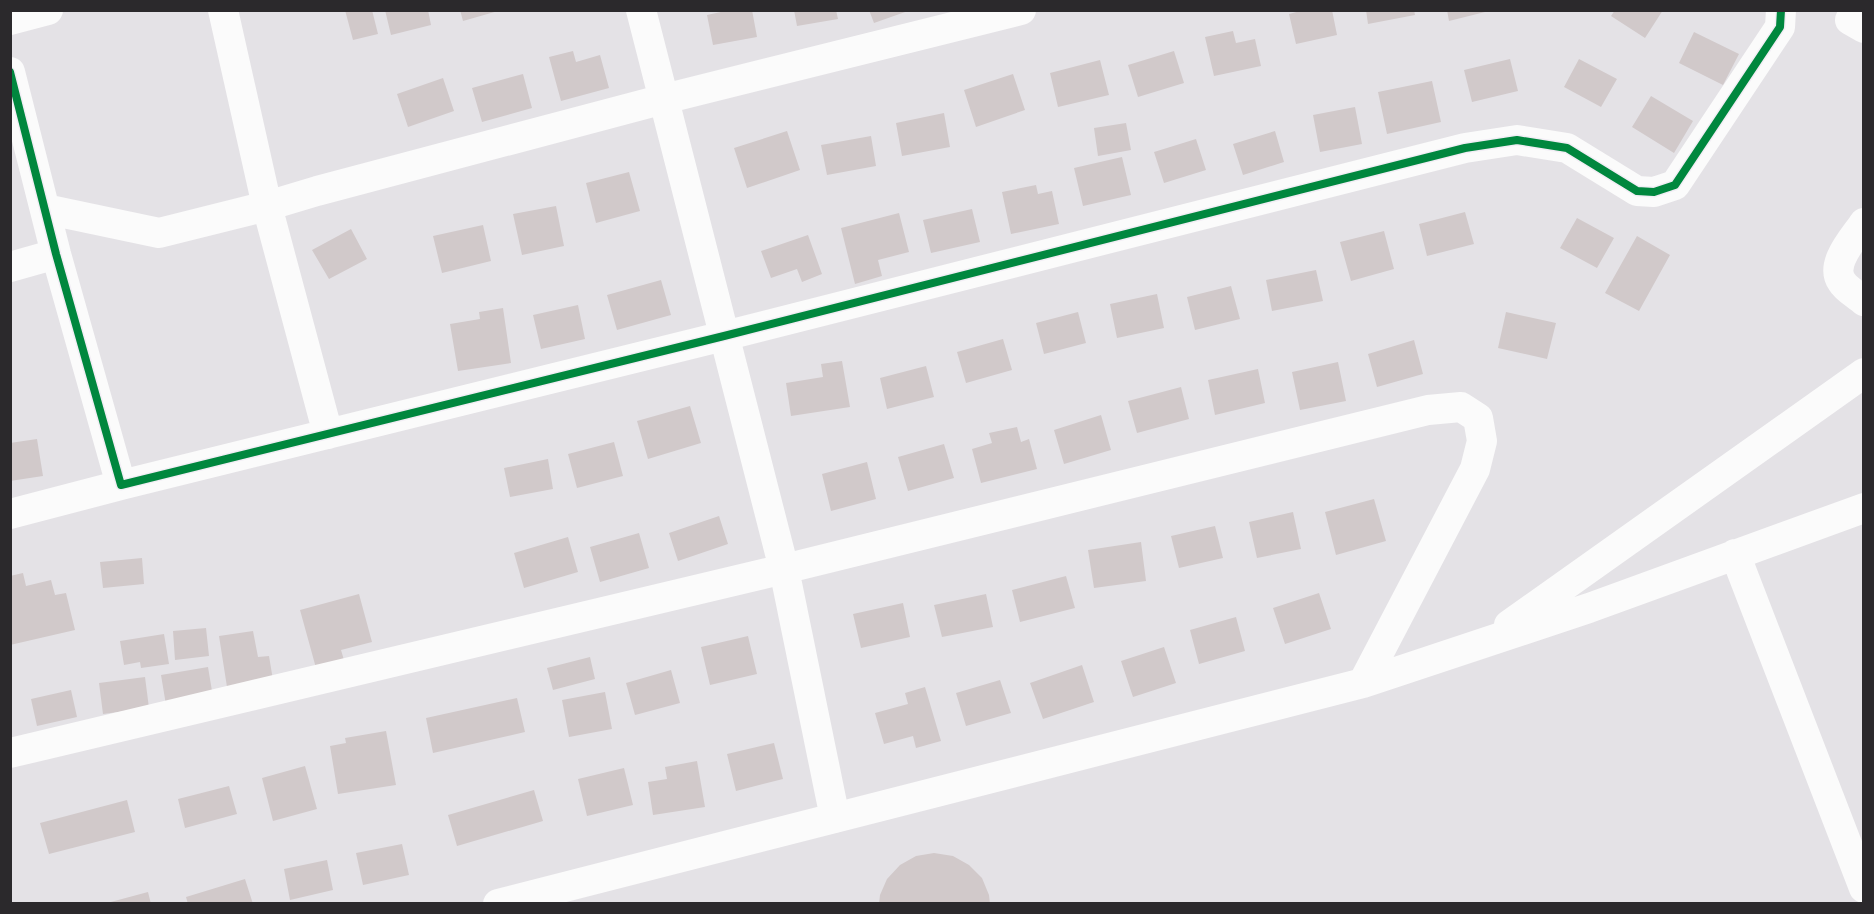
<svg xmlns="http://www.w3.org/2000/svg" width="1874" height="914" viewBox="0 0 1874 914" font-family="Karla,sans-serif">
<rect width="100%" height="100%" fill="#e4e2e6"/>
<path fill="#d1c9ca" d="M345,10H372L378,34L353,40Z
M385,10H428L431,25L391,35Z
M460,10H498V11L463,21Z
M730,10H752L757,37L713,45L707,15Z
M794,10H836L838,19L797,26Z
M869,10H908V11L874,23Z
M1304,10H1332L1337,35L1296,44L1289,14Z
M1366,10H1414L1415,15L1368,24Z
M1447,10H1489V11L1449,21Z
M1615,10H1663L1645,38L1611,16Z
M1233,31L1236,43L1255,39L1261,66L1214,76L1205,37Z
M1694,32L1739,54L1723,85L1679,63Z
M573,51L576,62L600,55L609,88L561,101L549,57Z
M1174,51L1184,83L1138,97L1128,65Z
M1510,59L1518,91L1472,102L1464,70Z
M1579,59L1617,79L1601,107L1564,87Z
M1100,60L1109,95L1058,107L1050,73Z
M523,74L532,108L482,122L472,88Z
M1013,74L1025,110L976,127L964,90Z
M443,78L454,111L408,127L397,94Z
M1432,81L1441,122L1387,134L1378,92Z
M1651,96L1693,121L1674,153L1632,127Z
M1355,107L1362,144L1320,152L1313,115Z
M944,113L950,147L902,156L896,123Z
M1126,123L1131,150L1098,156L1094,128Z
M787,131L800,170L747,188L734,148Z
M1275,131L1284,162L1243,175L1233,144Z
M871,136L876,166L827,175L821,145Z
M1196,139L1206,170L1164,183L1154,152Z
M1122,157L1131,195L1083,206L1074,168Z
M629,172L640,211L596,223L586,183Z
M1036,185L1038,194L1052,191L1059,224L1011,234L1002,192Z
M556,206L564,246L522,255L513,214Z
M972,209L980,242L931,253L923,220Z
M1465,212L1474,244L1427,256L1419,224Z
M899,213L909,252L878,260L882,276L855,284L841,228Z
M1577,218L1614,238L1597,268L1560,248Z
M483,225L491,261L442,273L433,236Z
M351,229L367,259L329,279L312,250Z
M1384,231L1394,269L1351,281L1340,242Z
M808,235L822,274L802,282L797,269L771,278L761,251Z
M1637,236L1670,255L1639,311L1605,293Z
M1316,270L1323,301L1272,311L1266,280Z
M661,280L671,315L617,330L607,295Z
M1231,286L1240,319L1195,330L1187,297Z
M1157,294L1164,328L1117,338L1110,304Z
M578,305L585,339L541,349L533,315Z
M503,308L511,363L458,371L450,324L480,319L479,312Z
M1078,312L1086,343L1044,354L1036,323Z
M1506,312L1556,323L1547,359L1498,348Z
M1003,339L1012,370L966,383L957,352Z
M1414,340L1423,374L1377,387L1368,354Z
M842,361L850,407L791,416L786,383L823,377L821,364Z
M1338,362L1346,401L1300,410L1292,372Z
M926,366L934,397L887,409L880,378Z
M1258,369L1265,403L1215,415L1208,380Z
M1181,387L1189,419L1137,433L1128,401Z
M690,406L701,443L648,459L637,421Z
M1101,415L1111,450L1064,464L1054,430Z
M1017,427L1021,442L1029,439L1037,469L981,483L972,449L992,443L989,433Z
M37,439L43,476L10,481V443Z
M614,442L623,476L577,488L568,454Z
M944,444L954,478L908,491L898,457Z
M548,459L553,489L510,497L504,468Z
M867,462L876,499L831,511L822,474Z
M1374,499L1386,541L1336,555L1325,512Z
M1293,512L1301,549L1257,558L1249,522Z
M719,516L728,544L678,561L669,533Z
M1215,526L1223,558L1179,568L1171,536Z
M639,533L649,568L600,582L590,547Z
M568,537L578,572L524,588L514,553Z
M1141,542L1146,581L1094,588L1088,550Z
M142,558L144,584L103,588L100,562Z
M23,573L26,586L51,580L55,595L66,593L75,630L10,645V576Z
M1066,576L1075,608L1020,622L1012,590Z
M1319,593L1331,629L1285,644L1273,608Z
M359,594L372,642L341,650L344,660L316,668L300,610Z
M986,594L993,627L942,637L934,605Z
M903,603L910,637L861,648L853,614Z
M1236,617L1245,651L1199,664L1190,630Z
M206,628L209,656L175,660L173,631Z
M253,631L258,657L269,656L273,680L227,687L219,636Z
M164,634L169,664L141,668L140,662L124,665L120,641Z
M748,636L757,674L710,685L701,647Z
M1164,647L1176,683L1133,697L1121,661Z
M590,657L595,679L553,690L547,668Z
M1082,665L1094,702L1043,719L1030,683Z
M208,667L213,697L166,705L161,675Z
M671,670L680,703L635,715L626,683Z
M145,677L149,708L103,714L99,683Z
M1000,680L1011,713L966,726L956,693Z
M925,687L941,741L916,748L913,736L884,744L875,713L908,704L905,693Z
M71,690L77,717L37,726L31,699Z
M605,692L612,729L569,737L562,700Z
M517,698L525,732L433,753L426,718Z
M386,731L396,785L338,794L330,746L346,743L345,738Z
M774,743L783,779L736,791L727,754Z
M697,761L705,807L653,815L648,782L667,779L665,767Z
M305,766L317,809L273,821L262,778Z
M624,768L633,805L587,816L578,779Z
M229,786L237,814L185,828L178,799Z
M534,790L543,821L457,846L448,815Z
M127,800L135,832L49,854L40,823Z
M402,844L409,875L363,885L356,853Z
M934,853L953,856L969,865L982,878L989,895L990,904H879L880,895L887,879L900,865L916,856Z
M327,860L333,890L290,900L284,869Z
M245,879L253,904H188L186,897Z
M148,892L151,904H108L107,903Z"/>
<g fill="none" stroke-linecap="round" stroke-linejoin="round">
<path stroke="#fbfbfb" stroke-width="30" d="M223,10L267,206L328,434
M641,10L784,569L835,818
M10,20L48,10
M1850,20L1864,28
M10,72L56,254L121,485L724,336L1465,148L1517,140L1567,148L1637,191L1654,192L1675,185L1780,27L1781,10
M45,209L159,233L267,206L317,191L664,99L1021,10
M1864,223C1854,238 1829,264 1842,282C1846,289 1857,295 1864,301
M10,267L56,254
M10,514L121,485
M1735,554L1864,888
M1509,625L1864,373
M10,753L784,569L1428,410L1461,407L1478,418L1482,441L1475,469L1363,683
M498,904L1363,683L1589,608L1864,508"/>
<defs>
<path id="cycleway" d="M10,72L56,254L121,485L724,336L1465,148L1517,140L1567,148L1637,191L1654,192L1675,185L1780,27L1781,10"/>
</defs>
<use href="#cycleway" stroke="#f2eef5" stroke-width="11"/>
<use href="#cycleway" stroke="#00873e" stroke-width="8"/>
</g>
<rect width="1874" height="914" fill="none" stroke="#2b292c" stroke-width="24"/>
</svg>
